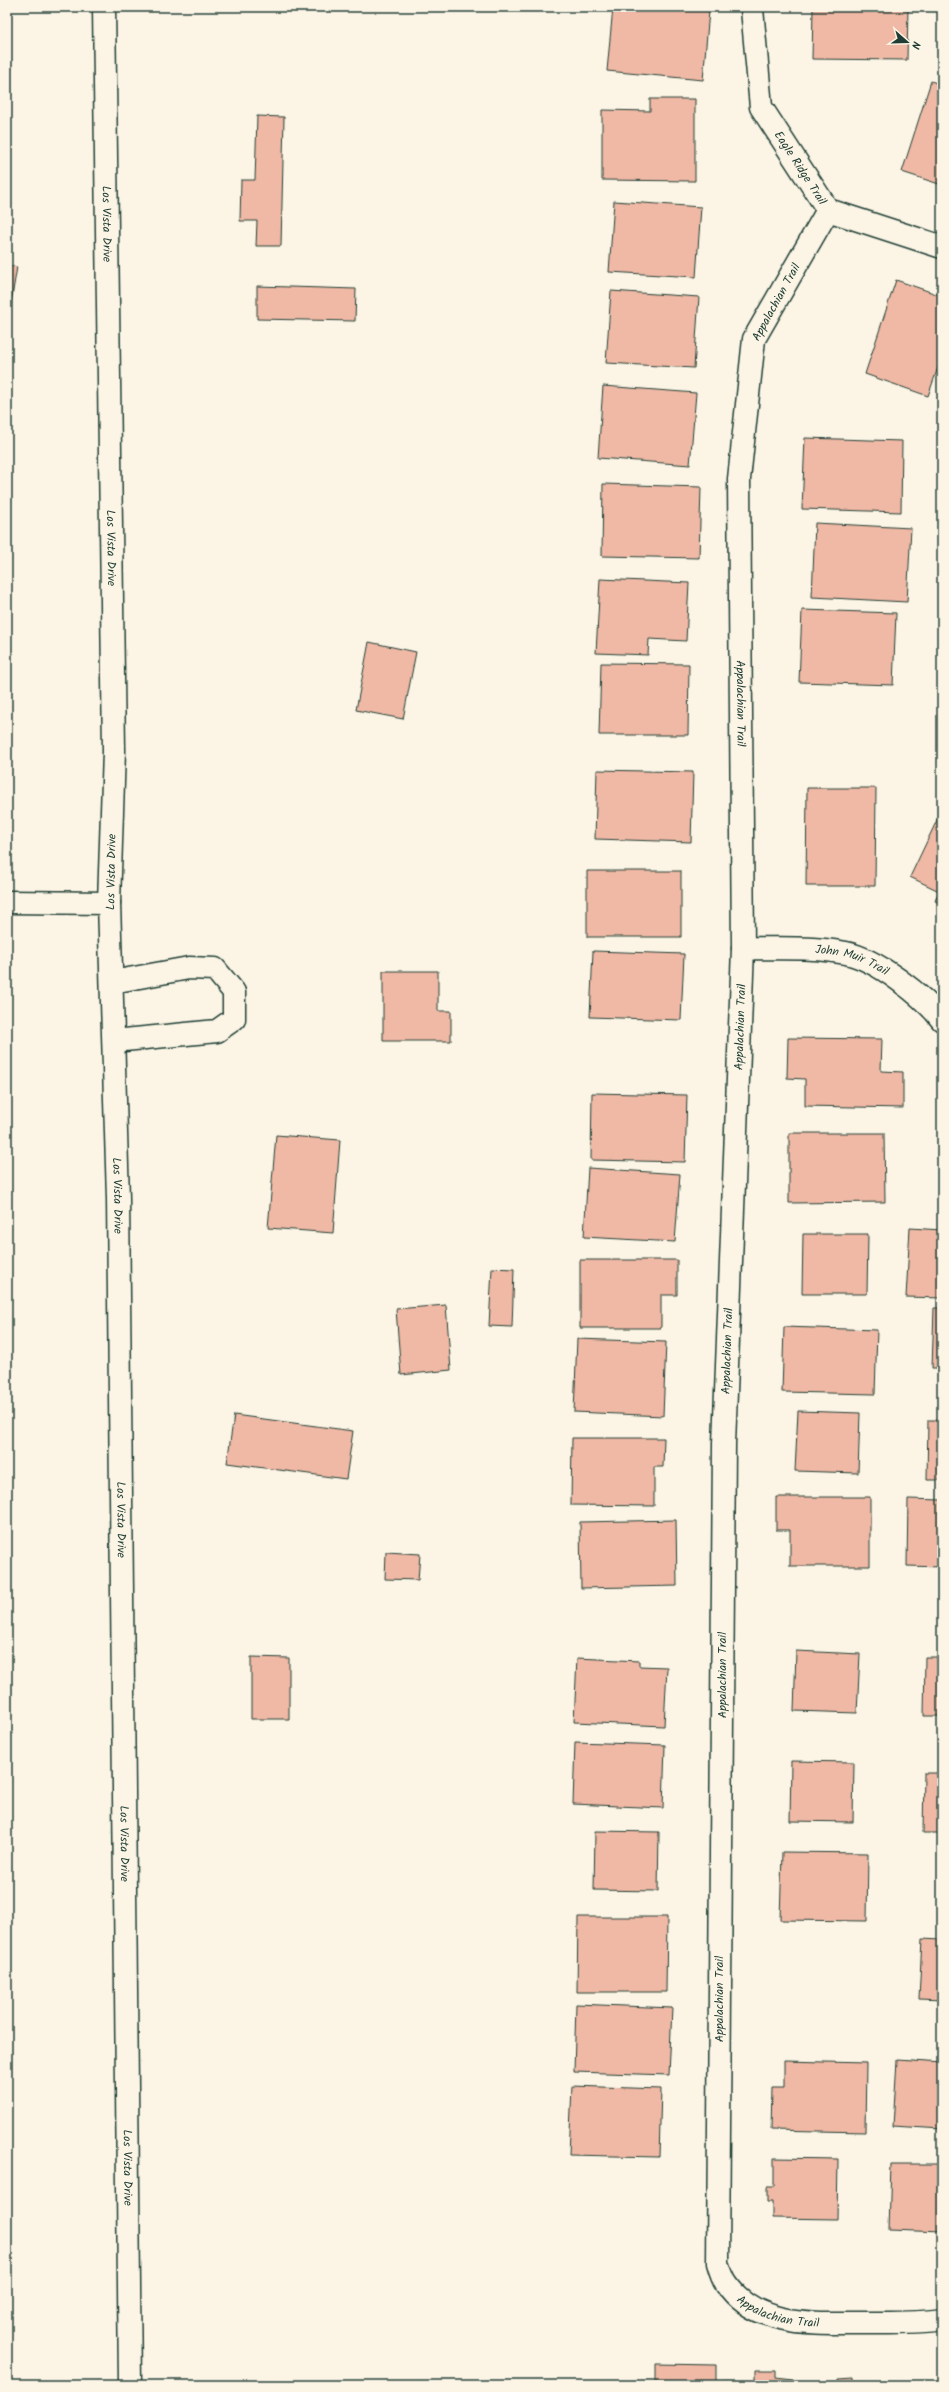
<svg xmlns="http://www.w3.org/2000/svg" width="949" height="2392" viewBox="0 0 949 2392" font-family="Kalam,sans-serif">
<rect width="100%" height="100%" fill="#fcf5e5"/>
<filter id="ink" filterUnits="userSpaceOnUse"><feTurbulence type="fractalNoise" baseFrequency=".025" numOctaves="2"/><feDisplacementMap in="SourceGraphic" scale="8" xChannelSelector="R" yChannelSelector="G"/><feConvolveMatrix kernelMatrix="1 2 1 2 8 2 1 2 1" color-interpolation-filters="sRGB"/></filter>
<g filter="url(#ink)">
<path fill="#f0b9a5" stroke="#1f3d34" d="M613,7H665L709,11L703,80L607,71Z
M813,7H908L907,60L812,59Z
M931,81L942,85V185L902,172Z
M650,99H695V181L602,180V110L650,111Z
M257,116L284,117L281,246H256L257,221H240L241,180H255Z
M614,201L701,207L696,277L609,272Z
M7,265L17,267L10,309L7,308Z
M896,280L942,296V356L928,396L865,374Z
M257,286L356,289L355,321L257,319Z
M611,291L699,297L694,368L606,363Z
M603,386L696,393L690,465L598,458Z
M805,438L902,441L901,512L802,509Z
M603,484L701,487L699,558L602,556Z
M815,523L911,528L907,602L812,597Z
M600,579L689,583L686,641L649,639L648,655L596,653Z
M802,610L896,613L893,685L799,682Z
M369,642L416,652L403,719L356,710Z
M601,663L689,664L688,735H599Z
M597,770L693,772L691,842L595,839Z
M807,788H876L875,886H806Z
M938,818L942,820V904L935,901L939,891L910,877Z
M587,871H681V937H587Z
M593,951L684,954L681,1020L590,1017Z
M383,971H438V1011H451V1041H383Z
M788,1038L882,1039L881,1071L903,1072V1108L805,1106V1079L787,1078Z
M592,1093L687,1095L685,1162L591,1160Z
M789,1133H884L885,1202L789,1203Z
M276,1135L340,1140L333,1233L268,1228Z
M588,1168L680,1174L675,1242L584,1237Z
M910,1228L942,1230V1298L906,1297Z
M803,1234H868L867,1294H802Z
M580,1260H677V1295H661V1328H580Z
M492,1268L514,1269L512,1327L489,1326Z
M446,1305L451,1370L401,1375L396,1309Z
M934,1308H942V1368H932Z
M784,1327L877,1330L875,1394L782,1392Z
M577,1339L666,1342L663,1416L574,1412Z
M798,1411L860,1413L858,1473L795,1471Z
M234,1415L353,1431L346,1479L227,1463Z
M928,1420H942V1480H927Z
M572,1438H664L663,1467H654V1506L571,1505Z
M776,1497H870V1566H790V1530H776Z
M908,1499L942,1500V1567L907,1566Z
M676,1520L677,1586L581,1588L580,1522Z
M386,1552L420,1554L418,1580L385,1579Z
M796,1651L860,1654L857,1713L794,1711Z
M251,1657L289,1658V1719H251Z
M925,1657H942V1716H924Z
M577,1658L639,1661V1666L667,1667L664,1726L574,1722Z
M575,1742L665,1745L663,1808L573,1804Z
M791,1761L854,1762L853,1822L790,1821Z
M924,1773H942V1833H923Z
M595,1831L659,1832L658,1891L594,1890Z
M782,1852L868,1853L867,1921L780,1920Z
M578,1917H667L666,1992H577Z
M922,1939L942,1940V2000L919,1999Z
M576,2004L672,2008L669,2075L574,2072Z
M897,2060L942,2063V2129L893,2126Z
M784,2061L866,2063L865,2132L771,2130L772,2088H784Z
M572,2086L661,2089L659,2157L569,2155Z
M774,2158L838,2159L837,2219L772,2218V2202H767V2187H774Z
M891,2164H942V2232L889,2230Z
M656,2364L716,2365V2385H656Z
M755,2370H776V2377L794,2379V2385H724V2381L755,2382Z
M854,2377V2385H868H809H839V2378Z
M894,2382L942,2383V2385H894Z"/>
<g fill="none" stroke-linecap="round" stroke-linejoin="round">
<defs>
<g id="minor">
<path id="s1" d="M104,7L114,751L109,903L118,1198L130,2385"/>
<path id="s2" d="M752,9L761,107L828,210L942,247"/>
<path id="s3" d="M828,210L754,339L739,479L743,948L724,1444L718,2263C720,2270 722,2277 726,2283C755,2327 814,2323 860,2323C887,2323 915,2324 942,2320"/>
<path d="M7,902L109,903"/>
<path id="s4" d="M743,948C777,949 812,946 846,953C876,959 924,996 942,1020"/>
<path d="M112,982L189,968L215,969L234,992V1019L217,1031L114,1041"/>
</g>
</defs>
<use href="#minor" stroke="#1f3d34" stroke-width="25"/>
<use href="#minor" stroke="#fcf5e5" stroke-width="22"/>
</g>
</g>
<g text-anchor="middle" stroke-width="3" stroke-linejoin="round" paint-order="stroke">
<g font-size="12" fill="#1f3d34" stroke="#fcf5e5">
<text dy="4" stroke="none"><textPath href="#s2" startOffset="171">Eagle Ridge Trail</textPath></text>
<text dy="4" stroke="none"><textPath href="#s1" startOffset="217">Los Vista Drive</textPath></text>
<text transform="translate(776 302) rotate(-61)" y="4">Appalachian Trail</text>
<text dy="4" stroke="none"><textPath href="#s1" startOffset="541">Los Vista Drive</textPath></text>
<text dy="4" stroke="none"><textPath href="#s3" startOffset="514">Appalachian Trail</textPath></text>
<text transform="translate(111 872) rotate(-89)" y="4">Los Vista Drive</text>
<text dy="4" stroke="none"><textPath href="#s4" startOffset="111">John Muir Trail</textPath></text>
<text transform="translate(740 1027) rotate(-88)" y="4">Appalachian Trail</text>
<text dy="4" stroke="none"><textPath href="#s1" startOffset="1189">Los Vista Drive</textPath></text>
<text transform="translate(727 1351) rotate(-88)" y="4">Appalachian Trail</text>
<text dy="4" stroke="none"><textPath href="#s1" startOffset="1513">Los Vista Drive</textPath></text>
<text transform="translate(722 1675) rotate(-90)" y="4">Appalachian Trail</text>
<text dy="4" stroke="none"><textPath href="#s1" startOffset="1837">Los Vista Drive</textPath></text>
<text transform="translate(719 1999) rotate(-90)" y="4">Appalachian Trail</text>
<text dy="4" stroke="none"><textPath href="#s1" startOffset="2161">Los Vista Drive</textPath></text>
<text dy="4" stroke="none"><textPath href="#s3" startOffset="2158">Appalachian Trail</textPath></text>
</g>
</g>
<rect width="949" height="2392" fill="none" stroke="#fcf5e5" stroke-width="24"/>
<rect x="12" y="12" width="925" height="2368" fill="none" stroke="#1f3d34" stroke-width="1.5" filter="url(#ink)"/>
<g transform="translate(907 42) rotate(110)" stroke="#fcf5e5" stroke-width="3" paint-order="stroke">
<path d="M0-3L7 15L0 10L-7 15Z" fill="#1f3d34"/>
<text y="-6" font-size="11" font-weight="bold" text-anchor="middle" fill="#1f3d34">N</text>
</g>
</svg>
